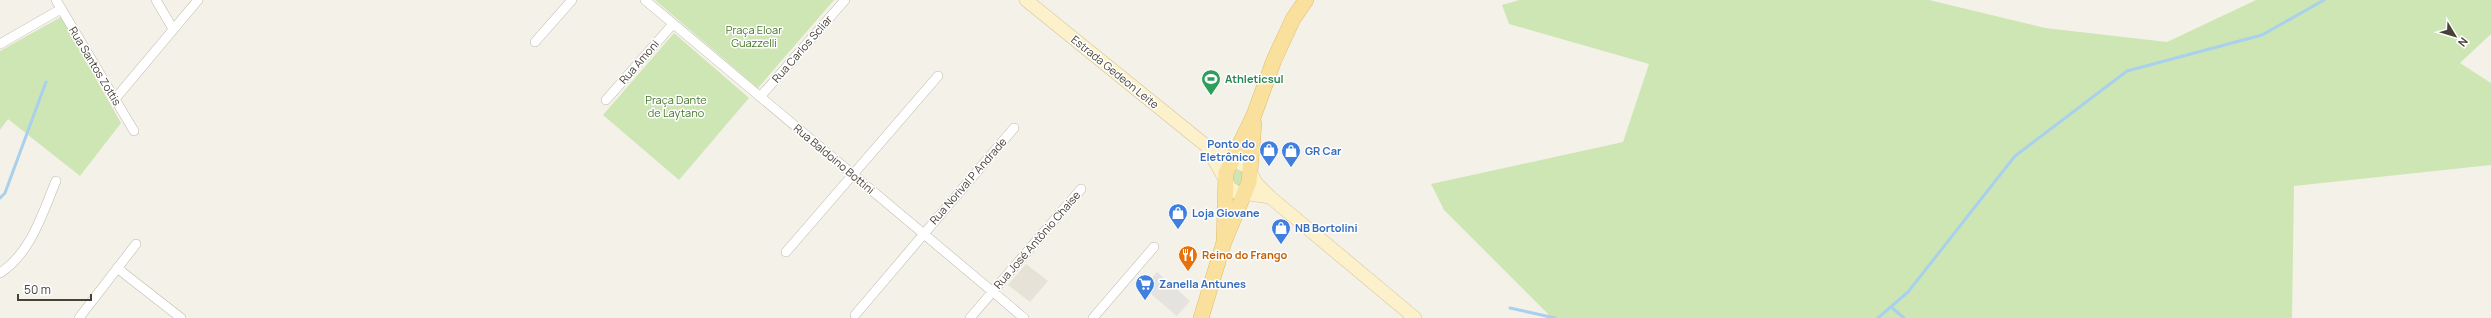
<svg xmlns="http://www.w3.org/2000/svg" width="2491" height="318" viewBox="0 0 2491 318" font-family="Manrope,sans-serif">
<rect width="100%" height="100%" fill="#f4f1e9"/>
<path fill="#e7e2d7" d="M1026,264L1048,281L1030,302L1008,285Z"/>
<path fill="#cee6b4" d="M655,0H834L758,88Z
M1519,0H1929L2045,28L2167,42L2256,0H2491V34L2460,63L2491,83V165L2294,186L2292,318H1552L1444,210L1431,184L1623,142L1649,64L1509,24L1502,5Z
M61,17L121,123L80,176L8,119L0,130V51Z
M674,33L749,98L679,180L603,115Z
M1235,170L1243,172L1246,182L1237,188L1229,175Z"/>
<path fill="#e5e3e0" d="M1157,272L1190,301L1177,316L1144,288Z"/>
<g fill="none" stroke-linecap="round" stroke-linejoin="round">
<path stroke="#a9d0ed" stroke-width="3" d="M0,198L5,193L46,82
M1891,307L1904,318
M1510,308L1555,318
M1878,318L1908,292L2015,156L2127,71L2262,35L2324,0"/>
<defs>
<path id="street" d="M56,0L134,131
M156,0L173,29
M645,0L1024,318
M535,42L572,0
M0,44L61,9
M760,97L845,0
M115,99L198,0
M606,100L673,24
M786,252L938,76
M117,268L181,318
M0,273C31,253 42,214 56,181
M855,315L1014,128
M79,318L136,244
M970,318L1081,189
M1093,318L1154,247"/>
<path id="secondary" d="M1026,0L1204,144L1247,167L1257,184L1270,197L1415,318
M1207,147L1230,188L1236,192L1270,197"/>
<path id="primary" d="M1224,242L1226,173L1254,115L1274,60L1293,19L1306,0
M1201,318L1224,242L1249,182L1254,124"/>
</defs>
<use href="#street" stroke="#bfb8ac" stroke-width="10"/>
<use href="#secondary" stroke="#d1c49a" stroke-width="14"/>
<use href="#primary" stroke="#debe6c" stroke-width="16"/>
<use href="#street" stroke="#fff" stroke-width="9"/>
<use href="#secondary" stroke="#fcf1cb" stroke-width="13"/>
<use href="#primary" stroke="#f9e09c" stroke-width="15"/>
</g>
<defs>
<symbol id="stadium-pin" viewBox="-11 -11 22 30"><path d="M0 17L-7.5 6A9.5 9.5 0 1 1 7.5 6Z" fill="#2e9e5b" stroke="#fff"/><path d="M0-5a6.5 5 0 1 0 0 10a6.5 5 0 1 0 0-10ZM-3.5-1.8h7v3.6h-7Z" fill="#fff"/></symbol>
<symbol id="shop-pin" viewBox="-11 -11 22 30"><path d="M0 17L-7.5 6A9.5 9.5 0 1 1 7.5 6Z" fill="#3f7fe0" stroke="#fff"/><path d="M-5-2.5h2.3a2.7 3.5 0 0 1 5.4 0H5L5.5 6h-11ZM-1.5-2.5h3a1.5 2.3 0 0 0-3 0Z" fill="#fff"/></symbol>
<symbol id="restaurant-pin" viewBox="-11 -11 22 30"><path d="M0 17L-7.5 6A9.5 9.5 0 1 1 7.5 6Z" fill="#e8710a" stroke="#fff"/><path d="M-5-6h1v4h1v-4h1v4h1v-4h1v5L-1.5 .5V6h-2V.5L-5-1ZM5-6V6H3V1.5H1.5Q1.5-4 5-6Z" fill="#fff"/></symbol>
<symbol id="supermarket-pin" viewBox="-11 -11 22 30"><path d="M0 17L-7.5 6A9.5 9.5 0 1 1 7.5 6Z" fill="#3f7fe0" stroke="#fff"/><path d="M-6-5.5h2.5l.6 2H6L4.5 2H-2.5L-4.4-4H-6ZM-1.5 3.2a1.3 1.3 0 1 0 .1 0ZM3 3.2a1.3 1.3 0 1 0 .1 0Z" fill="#fff"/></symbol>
</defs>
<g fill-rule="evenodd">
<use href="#stadium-pin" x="1200" y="68" width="22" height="30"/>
<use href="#shop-pin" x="1258" y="139" width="22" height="30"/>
<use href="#shop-pin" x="1280" y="140" width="22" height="30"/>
<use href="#shop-pin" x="1167" y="202" width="22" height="30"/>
<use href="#shop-pin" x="1270" y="217" width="22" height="30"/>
<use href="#restaurant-pin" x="1177" y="244" width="22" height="30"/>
<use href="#supermarket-pin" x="1134" y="273" width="22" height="30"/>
</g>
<g text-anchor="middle" stroke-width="3" stroke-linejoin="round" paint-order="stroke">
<g font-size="11" fill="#48762d" stroke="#fff">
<text x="754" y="34">Praça Eloar<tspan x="754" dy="13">Guazzelli</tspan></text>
<text x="676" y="104">Praça Dante<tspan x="676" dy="13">de Laytano</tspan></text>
</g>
<g font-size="11" fill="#474138" stroke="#fff">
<text transform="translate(802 49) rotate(-49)" y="4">Rua Carlos Scliar</text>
<text transform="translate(639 62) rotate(-49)" y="4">Rua Amoni</text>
<text transform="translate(95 66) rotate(59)" y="4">Rua Santos Zottis</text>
<text transform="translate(1115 72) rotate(39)" y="4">Estrada Gedeon Leite</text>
<text transform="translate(834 159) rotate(40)" y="4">Rua Baldoino Bottini</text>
<text transform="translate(968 181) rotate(-49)" y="4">Rua Norival P Andrade</text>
<text transform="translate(1037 240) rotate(-49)" y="4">Rua José Antônio Chaise</text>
</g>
<g font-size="11" font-weight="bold" fill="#27864d" stroke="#fff" text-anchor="start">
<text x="1225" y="83">Athleticsul</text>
</g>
<g font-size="11" font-weight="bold" fill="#366cbe" stroke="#fff" text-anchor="start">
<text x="1255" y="148" text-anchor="end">Ponto do<tspan x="1255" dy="13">Eletrônico</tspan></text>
<text x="1305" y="155">GR Car</text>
<text x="1192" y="217">Loja Giovane</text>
<text x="1295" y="232">NB Bortolini</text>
<text x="1159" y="288">Zanella Antunes</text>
</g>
<g font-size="11" font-weight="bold" fill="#c56008" stroke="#fff" text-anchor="start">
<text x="1202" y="259">Reino do Frango</text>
</g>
</g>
<g transform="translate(2455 36) rotate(128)" stroke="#ffffff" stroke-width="3" paint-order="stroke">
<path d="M0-3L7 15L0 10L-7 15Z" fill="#474138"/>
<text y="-6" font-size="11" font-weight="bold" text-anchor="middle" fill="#474138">N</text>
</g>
<path d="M18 294v6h73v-6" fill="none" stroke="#474138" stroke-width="2"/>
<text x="24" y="294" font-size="12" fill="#474138" stroke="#ffffff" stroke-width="3" paint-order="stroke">50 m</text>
</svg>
